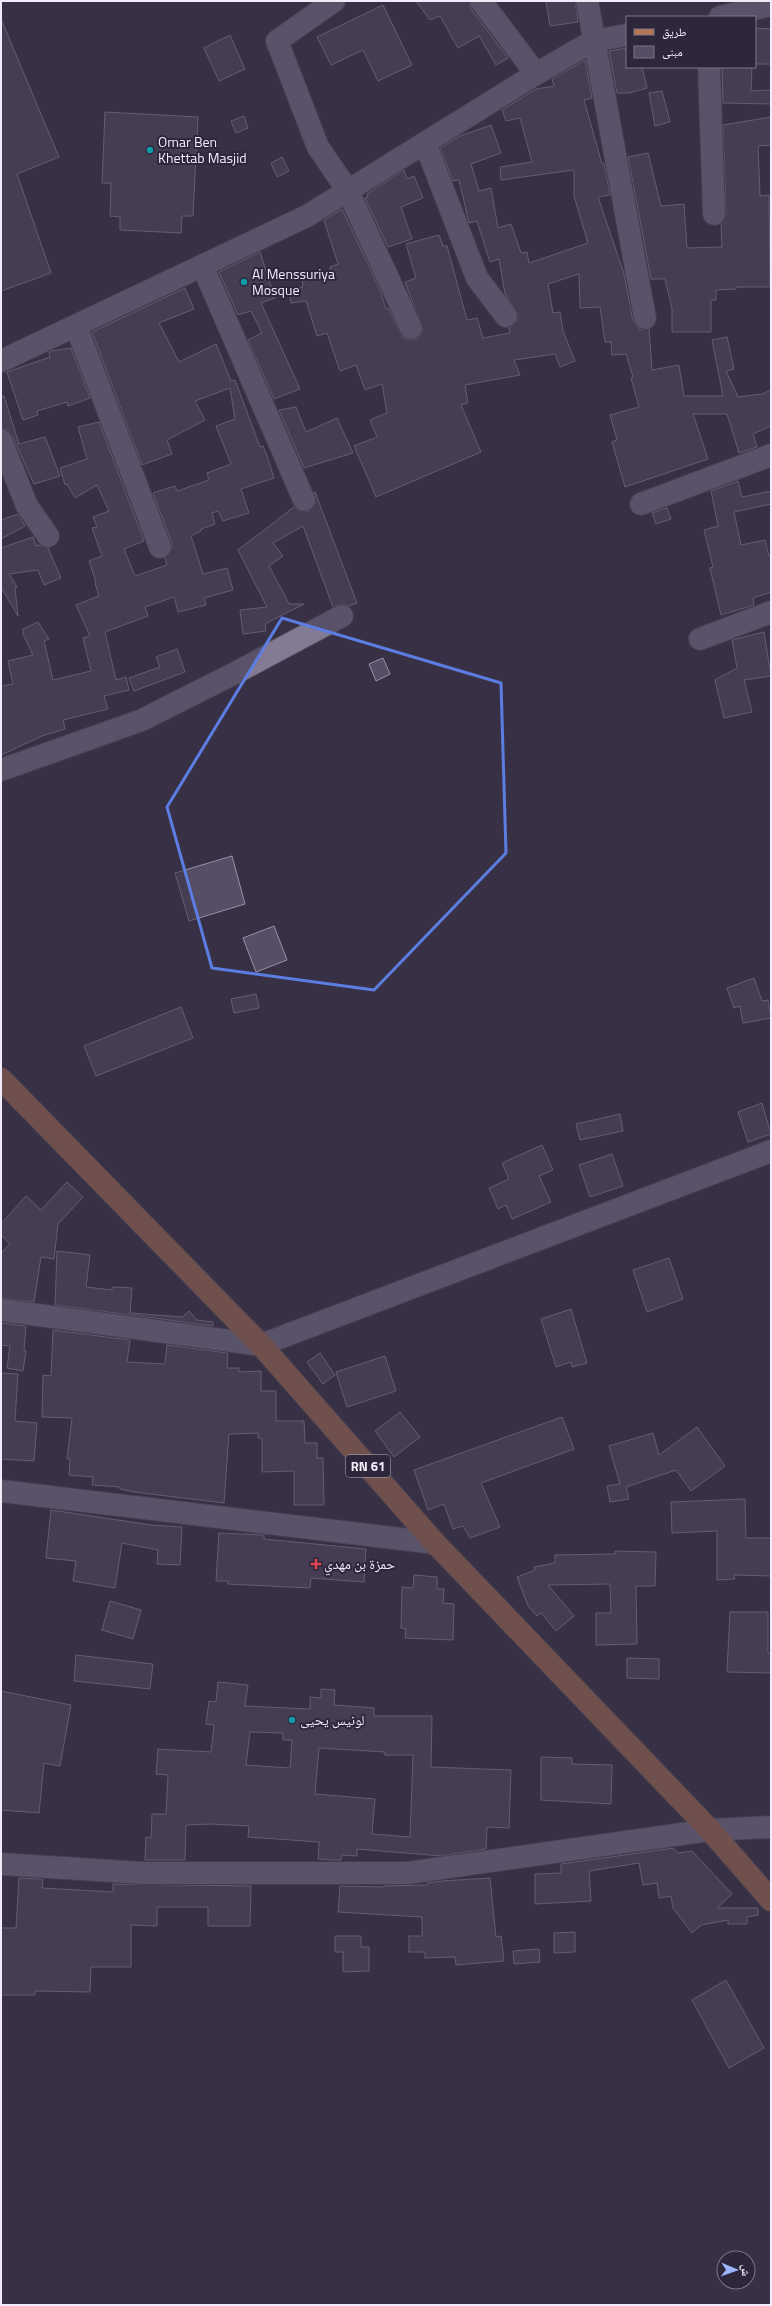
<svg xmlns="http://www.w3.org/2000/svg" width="772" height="2306" viewBox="0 0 772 2306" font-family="'Titillium Web','Noto Naskh Arabic',sans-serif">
<rect width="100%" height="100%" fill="#383145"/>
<path fill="#554e64" stroke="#9991a9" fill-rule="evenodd" d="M416,1H469L471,9L508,58L496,65L479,36L458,48L440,16L430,20Z
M546,1H575L578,22L550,26Z
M383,5L412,65L378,81L363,50L331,65L317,37Z
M1,19L59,157L17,174L51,273L1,291Z
M755,28L771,29V64H755Z
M230,35L245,69L219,81L204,48Z
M627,48V67H642L647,88L629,93H617L609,51Z
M585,60L592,98L584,100L602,164L604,163L610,195L598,197L624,274L633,321L640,330L649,329L652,370L679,365L684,396H723L712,340L727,337L734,369L726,371L738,397L762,394L771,390V426L753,434L757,447L739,453L727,414H693L708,459L625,487L612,442L617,440L610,415L639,407L631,378L633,377L626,354L612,355L611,342H605L600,307L580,308L579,274L548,284L553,313L560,312L563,331L575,361L560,367L555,354L514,360L520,375L465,385L468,403L461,405L481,452L376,497L354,446L377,437L370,420L387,413L382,384L365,390L356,365L340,371L327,333L317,336L306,301L291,303L289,290L303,287L302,277L331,272L330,267L338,264L324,220L342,209L380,290L386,309L388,308L403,338L409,340L417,339L421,335L423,329L405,282L416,278L406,244L439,235L443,246H447L467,320L477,318L483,338L510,333L509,328L517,321L518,314L505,294L499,259L490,262L477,221L469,223L459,180L453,181L440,148L460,136L491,125L501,153L471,164L479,191L491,188L498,228L511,224L521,253L527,252L529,263L588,243L574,196V170L501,180L500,167L532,162L520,118L506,121L502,110L536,89L554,86L552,79Z
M722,67H752L751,91L771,90V104L723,103Z
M662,91L670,122L655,126L649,93Z
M105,112L198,117L193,216H182L181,233L120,230V217L110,216L111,183H102Z
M244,116L248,128L236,133L231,121Z
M771,117V145L758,146L760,196L769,195L770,287H736V289L716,290V300H711V332H672V309L665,279H651L628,157L648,153L661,206L684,204L687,248L722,247L721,224L726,214L723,125Z
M282,157L289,171L277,177L271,163Z
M404,170L407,179L414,176L423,198L401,207L412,239L388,247L365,198L368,197L367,194Z
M260,252L275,298L261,303L300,389L274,399L248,340L262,333L251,311L238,315L219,272Z
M185,288L194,309L159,323L179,362L216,344L231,381L235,380L260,447L263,446L267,456L274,478L241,489L249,513L223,521L218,511L212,513L215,524L201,529V531L191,536L203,574L227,568L233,590L204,598L206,605L178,612L174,597L145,607L148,616L105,632L116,680L126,677L129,690L104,696L108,709L63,720L65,729L42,736L1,755V686L13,684L8,661L33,655L23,634V629L38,622L49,639L44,641L53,680L91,671L83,638L90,636L76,605L99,596L95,583L96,582L89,561L102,556L92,528L97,527L93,517L109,511L97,485L75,498L67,484L65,485L60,468L87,459L78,427L99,422L144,541L124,549L135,576L167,565L165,558L172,549V543L153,493L175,486L177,491L209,480L207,473L231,464L216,426L235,419L230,388L195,401L205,420L167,440L172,454L142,465L92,332Z
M71,348L90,398L68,406L67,402L37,411L38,415L23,420L7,372L50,357L49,352L51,351Z
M4,396L19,444L45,437L60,476L34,484L12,435L8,430L1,428V397Z
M296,407L306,432L337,418L353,453L304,468L279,410Z
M738,481L742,497L771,491V504L734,512L741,545L765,540L769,556L771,555V592L753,598L754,605L721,615L710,568L713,567L704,530L718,526L711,491Z
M314,492H315L357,603L349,606L342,604L333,607L303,526L273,543L283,556L269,566L289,604H304L265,624L266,631L243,634L240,610L267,607L238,550L294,507L302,512L309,511L316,502Z
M667,508L671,519L656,524L652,513Z
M18,514L25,526L1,539V520Z
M33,537L36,546L39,545L48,548L61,578L44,585L38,570L9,574L17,587L15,588L18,616L1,587V548Z
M764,632L771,676L744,680L752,712L724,718L715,680L737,668L732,640Z
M177,649L185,672L134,691L129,678L160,667L156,657Z
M383,658L390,674L376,681L369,664Z
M232,856L245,904L189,921L175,873Z
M274,926L287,960L256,972L243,938Z
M754,978L762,1001L768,1000L771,1018L743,1023L740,1006L734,1008L727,988Z
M256,994L259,1008L234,1013L231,999Z
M181,1007L193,1038L96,1076L84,1046Z
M762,1103L771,1134L748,1142L738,1112Z
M620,1114L623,1131L580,1140L576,1124Z
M542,1145L553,1170L539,1176L551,1202L512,1219L506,1205L498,1209L489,1188L509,1179L502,1163Z
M612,1154L623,1186L590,1197L579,1165Z
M67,1182L83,1197L58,1224L54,1259L41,1257L34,1302L1,1298V1253L10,1244L1,1235V1224L26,1196L41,1210Z
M57,1251L90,1255L86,1287L112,1290V1287L132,1288L130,1313L182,1317L189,1311L197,1320L213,1322V1326L55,1305Z
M669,1258L683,1299L647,1312L633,1270Z
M571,1309L587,1363L572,1367L571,1362L556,1367L541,1319Z
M1,1323L26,1326L24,1351H26L23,1371L7,1368L10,1346L1,1345Z
M53,1330L130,1340L127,1362L165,1364L167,1345L228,1353L227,1368H239V1372L261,1371V1391H276V1421H304L305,1443H317V1458H323L324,1505H294V1471L262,1472V1438H258V1433L229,1434L224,1503L134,1492L120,1489V1487L92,1485L93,1477L69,1475L70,1459H67L72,1418L42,1417L43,1375L51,1376Z
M320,1353L335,1375L323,1384L307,1362Z
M385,1356L396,1391L347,1407L336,1372Z
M1,1373L18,1374L15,1421L37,1423L34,1461L1,1459Z
M400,1412L420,1437L394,1457L375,1431Z
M562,1417L574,1449L481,1483L500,1527L470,1538L463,1526L453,1529L444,1504L428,1510L414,1470Z
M697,1427L725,1466L691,1491L676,1470L626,1487L629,1499L610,1502L607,1486L620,1484L609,1446L653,1433L659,1455Z
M745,1499L746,1538H771V1576L734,1575L735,1579L717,1580V1531L672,1533L671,1502Z
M51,1510L151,1525L182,1527L180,1565L157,1564L158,1550L122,1543L115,1588L73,1581L76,1561L46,1558Z
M219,1533L264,1535V1539L366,1549L364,1582L311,1578L310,1588L228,1584V1581H216Z
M615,1551L656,1552L655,1586H636L637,1644L596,1645V1613H611L610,1584L548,1585L574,1616L556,1631L541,1613L537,1616L528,1606L517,1577L535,1570L534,1567L555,1563V1555L615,1554Z
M414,1575L437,1577V1589H444L443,1603L454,1604L453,1640L405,1638L406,1629L401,1628L402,1587L413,1588Z
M110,1601L141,1610L133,1639L102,1630Z
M730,1612H768V1653H771V1673L727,1672Z
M76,1655L153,1664L150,1689L74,1681Z
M627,1658L659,1659V1679L627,1678Z
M218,1682L248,1685L245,1706L310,1709V1697L321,1698V1689L335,1690L334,1705L374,1708V1716H432L431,1767L511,1770L509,1828L487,1827L486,1849L441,1856L357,1849V1856L342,1855L341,1860H334L318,1859L319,1842L248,1837L249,1826L211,1824L186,1825L185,1860H145L146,1837L151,1838L152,1814H166L168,1775L156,1774L158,1749L211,1752L214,1725L206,1724L209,1701L216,1702ZM250,1732L283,1733V1740H292L290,1768L246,1765ZM319,1748L385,1752V1755H413L410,1837L372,1834L375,1799L315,1794Z
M1,1691L71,1705L60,1766L44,1763L39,1813L1,1810Z
M541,1757L572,1758V1764L612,1765L611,1804L541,1800Z
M673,1848L678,1853L692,1851L732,1894L717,1908H758V1915L747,1917V1924H728V1920L701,1925L692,1933L673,1908L671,1896L659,1898L657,1883L643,1885L639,1863L589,1871L591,1901L535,1904V1874L561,1873V1864Z
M19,1878L43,1879L42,1888L113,1892V1884L251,1886L250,1926H208V1907H157V1926L131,1925V1967H91L90,1992L35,1991V1995H1V1928H16Z
M490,1878L496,1937L501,1936L504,1961L456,1965L455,1957L425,1958V1952H409V1936H422V1917L338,1912L340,1886L383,1887V1886L427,1885V1883L441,1881Z
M575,1932V1952L554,1953V1933Z
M335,1936H361V1947H369V1971L343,1972V1952H335Z
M539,1949L540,1962L514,1964L513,1951Z
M726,1980L764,2048L729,2068L692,2000Z"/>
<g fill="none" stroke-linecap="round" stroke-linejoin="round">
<defs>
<path id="minor" d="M334,1L277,41L318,147L348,191L411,328
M481,1L536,74
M587,1L645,318
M720,17L771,5
M709,67L714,214
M425,143L477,278L506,316
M203,267L304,500
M76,326L160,547
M1,361L307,216L536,74L593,41L627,35
M1,440L27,506L48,536
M641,504L771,455
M700,639L771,612
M1,770L142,720L237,672L342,616
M1,1310L261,1345L771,1151
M1,1491L435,1543
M1,1864L143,1873H407L710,1830L771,1827"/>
<path id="major" d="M1,1079L261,1345L435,1543L710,1830L771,1900"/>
</defs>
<use href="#minor" stroke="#514c5c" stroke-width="24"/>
<use href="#major" stroke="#514c5c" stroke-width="24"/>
<use href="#minor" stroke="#837b93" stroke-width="22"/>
<use href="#major" stroke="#b47654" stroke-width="22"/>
</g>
<path d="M0 0H772V2306H0ZM282,618L501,683L506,853L374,990L212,968L167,807Z" fill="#383145" fill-opacity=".55" fill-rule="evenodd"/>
<path fill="none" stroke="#5c7de2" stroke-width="3" stroke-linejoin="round" d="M282,618L501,683L506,853L374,990L212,968L167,807Z"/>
<g fill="#0f9aa8" stroke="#2e273b" stroke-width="1.5">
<circle cx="150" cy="150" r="4"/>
<circle cx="244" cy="282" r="4"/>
<circle cx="292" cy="1720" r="4"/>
</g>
<path fill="#e0444e" stroke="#2e273b" stroke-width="1.5" d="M314 1558h4v4h4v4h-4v4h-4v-4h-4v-4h4z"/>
<g text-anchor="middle" stroke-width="4" stroke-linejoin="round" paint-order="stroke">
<rect fill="#2e273b" stroke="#b6b1c0" stroke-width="1" x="346" y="1455" width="44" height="22" rx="3"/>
<g font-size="13" font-weight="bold" fill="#f0ecf9">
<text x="368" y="1471">RN 61</text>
</g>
<g font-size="14" fill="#f0ecf9" stroke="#2e273b" text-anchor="start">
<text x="158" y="147">Omar Ben<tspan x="158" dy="16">Khettab Masjid</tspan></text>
<text x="252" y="279">Al Menssuriya<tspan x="252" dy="16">Mosque</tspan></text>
<text x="324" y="1569">حمزة بن مهدي</text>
<text x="300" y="1725">لونيس يحيى</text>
</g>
</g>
<rect width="772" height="2306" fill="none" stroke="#f0ecf9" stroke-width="4"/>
<rect x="626" y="16" width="130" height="52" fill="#2e273b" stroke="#7c7687"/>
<rect x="634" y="29" width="20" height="6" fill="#b47654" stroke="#7c7687"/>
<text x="662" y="36" font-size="12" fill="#f0ecf9">طريق</text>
<rect x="634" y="46" width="20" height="12" fill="#554e64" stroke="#7c7687"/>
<text x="662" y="56" font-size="12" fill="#f0ecf9">مبنى</text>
<g transform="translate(736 2270) rotate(92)"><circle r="19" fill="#2e273b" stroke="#7c7687"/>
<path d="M0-3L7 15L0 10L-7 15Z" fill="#9bb5fd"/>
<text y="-6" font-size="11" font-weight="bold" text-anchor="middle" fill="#f0ecf9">ش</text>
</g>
</svg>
